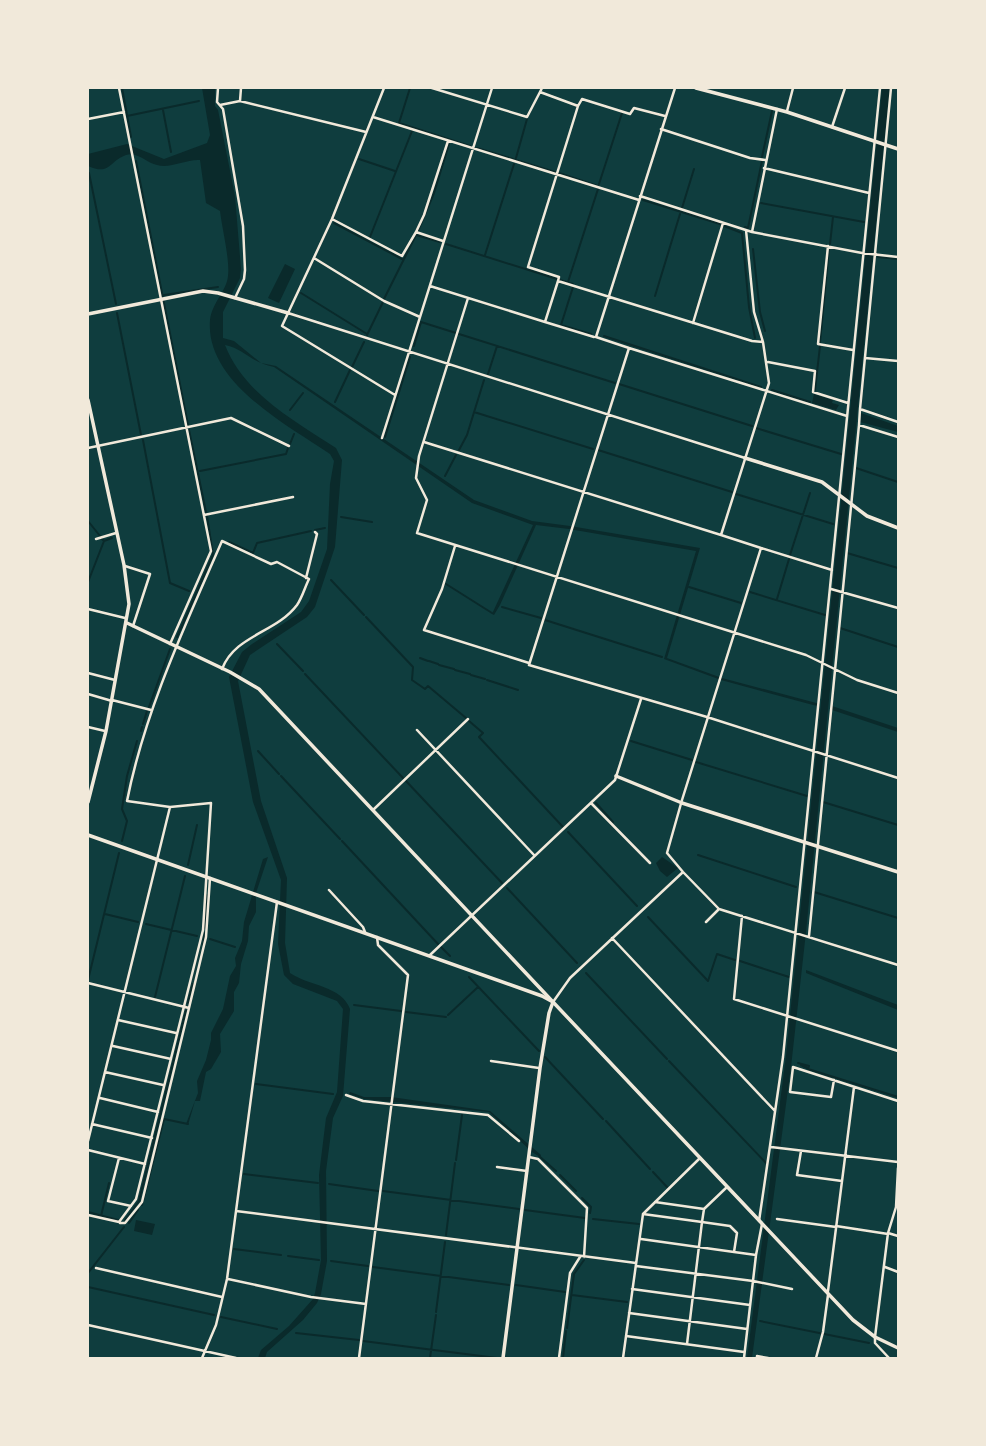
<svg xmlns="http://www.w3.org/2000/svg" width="986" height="1446" viewBox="0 0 986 1446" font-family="'Source Sans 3',sans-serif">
<rect width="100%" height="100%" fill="#0f3d3e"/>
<path fill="#0a2a2b" d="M202,88H215V106L218,110L235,196L241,269L240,278L223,312V338L234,341L261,363L276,366L474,500L532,521L570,526L700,548L667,658L722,678L820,704L819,706L813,705L721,680L664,659L696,551L569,529L536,525L500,605L494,615L492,614L533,525L472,503L274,367C251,363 245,349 225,345C244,394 294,420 336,448L342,460L335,547L315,607L307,617L250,655L238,681L261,801L287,878L285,943L290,973C309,986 342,986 350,1009L343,1096L333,1118L326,1171L327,1261L321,1294L317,1303L303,1320L267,1352L265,1358H258L261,1350L289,1326L313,1299L315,1293L321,1260L319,1175L326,1118L337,1092L343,1009L337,1001L293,984L284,975L278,944L281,880L253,802L229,677L242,652L252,644L301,612L309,601L327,549L330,484L334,461L330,454C287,425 205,382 210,320C212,303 227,290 228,276C230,260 222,228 220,211L206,203L200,160C186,159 170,169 157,165C147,163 137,151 126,155C109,161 110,176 88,166V154L127,144L164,159L207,143L210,135Z
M882,88H890L887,114L806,932L791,1067L752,1358H747L786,1056Z
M285,264L295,269L279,303L268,298Z
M814,394L833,400L832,403L839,405L836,410L812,403Z
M861,413L898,426V432L860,422Z
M832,706L898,728V732L832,710Z
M268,857L256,893V912L249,926L248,941L241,964L239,983L234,992V1011L220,1034L221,1052L211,1069L206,1072L200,1101H195L188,1125L186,1124L198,1093L197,1081L206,1060L211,1040V1033L223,1009L230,976L236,966L235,958L242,941L244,922L263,859Z
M662,857L678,868L667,877L660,871L656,863Z
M806,970L898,1005V1010L806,973Z
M350,1092L364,1097H391L490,1111L541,1155L540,1157L532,1152L489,1112L364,1099L349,1094Z
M136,1220L155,1224L152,1235L134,1231Z"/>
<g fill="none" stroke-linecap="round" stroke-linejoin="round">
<path stroke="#0a2a2b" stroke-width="2" d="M122,88L131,137
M410,88L399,123L470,146
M163,110L171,152
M127,116L199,101
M477,148L555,172
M762,157L772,111
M516,158L527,119
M359,159L395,171
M136,161L188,425
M89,173L116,304
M559,173L598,186
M599,184L622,113
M643,200L720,224
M761,203L864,222
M682,208L694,169
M334,223L402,259
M724,226L742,233L749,307L755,338
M745,227L748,228L762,161
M418,231L434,193L449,144
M370,237L412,131
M446,244L557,279
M830,244L833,217
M753,249L760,312L765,331
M485,255L514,164
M878,257L898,259
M560,280L573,284
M568,282L598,189
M573,287L561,325L591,334
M301,293L367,334
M164,295L218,287
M655,296L680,214
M384,299L416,235L440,242
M117,313L141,435
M459,334L615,383
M367,335L383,302
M604,336L761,387
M820,342L829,249
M414,346L421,322L456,333
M352,367L364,342
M488,374L497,346
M619,384L752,426
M772,390L810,402
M815,390L820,346
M335,402L350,370
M290,410L303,393
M474,412L593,449
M898,420V419
M756,428L841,454
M189,430L206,512
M385,437L410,357
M143,440L170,583L189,591
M290,444L294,434
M459,450L467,435L484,380
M598,450L732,492
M856,468L898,482
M200,471L286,454L288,448
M445,476L456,455
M736,494L833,524
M341,517L372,522
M88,521L100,536
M315,530L325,528
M102,539L104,541L112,538
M229,542L253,553L257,543L311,531
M847,553L898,568
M790,555L810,493
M331,580L364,615
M446,584L492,613
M689,587L741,603
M88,591V582L104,541
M750,592L825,615
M777,599L789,559
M502,607L541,618
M366,617L413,667L412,680L425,689L428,686L466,718
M545,620L662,657
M840,628L898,647
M177,637L213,555L207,516
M277,644L303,671
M420,658L428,661
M429,661L438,664
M439,665L454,669
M455,670L470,674
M305,674L403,778
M471,675L485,679
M487,680L518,690
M149,707L170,649
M469,721L483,733L479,737L563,827
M143,724L147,711
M141,731L142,727
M631,741L692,760
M258,751L279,774
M696,762L807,796
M281,776L340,839
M406,781L502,883
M823,802L898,825
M596,803L613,822
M568,832L637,906
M122,841L127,821L122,809L127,776L137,741
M342,841L438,944
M698,855L796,887
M188,865L197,825
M507,888L577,963
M814,892L898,918
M105,914L138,922
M648,917L708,981L717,954L735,960
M146,924L197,936
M205,928L207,895
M210,939L235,947
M203,945L205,933
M441,947L450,956
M740,961L789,977
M586,973L667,1059
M469,977L539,1051
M88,980L119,853
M155,997L185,876
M188,1003L193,984
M354,1005L401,1011
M406,1012L446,1017
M448,1015L478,987
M545,1057L603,1119
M669,1061L766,1163
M798,1063L809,1066L808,1069L898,1097
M801,1065L807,1068
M256,1084L333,1094
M606,1121L650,1169
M539,1156L556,1171
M456,1160L462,1115
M653,1172L667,1187
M244,1174L318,1183
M560,1175L576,1191
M329,1184L378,1191
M383,1191L519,1209
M582,1198L591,1207L590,1213
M142,1205L164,1119L188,1124
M525,1210L585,1218
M88,1212L118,1220
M101,1216L109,1183
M593,1219L639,1224
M125,1220L139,1201L186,1011
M129,1223L138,1210
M446,1235L455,1163
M234,1249L281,1255
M288,1256L319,1260
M331,1261L368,1266
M373,1267L509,1285
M88,1273L124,1227
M516,1285L565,1292
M88,1287L214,1315
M572,1295L627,1302
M436,1312L445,1242
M221,1317L277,1329
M760,1321L869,1343
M567,1328L574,1274L584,1260
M296,1333L359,1340
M363,1341L497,1358
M430,1358L436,1315
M563,1358L566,1331"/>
<path stroke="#f1e9da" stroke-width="2.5" d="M119,88L211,551L170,644
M218,88L217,102L223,109L243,226L245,270L244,279L235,298
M384,88L332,219L282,326L395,395
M432,88L527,117L540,92
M542,88L540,92L578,106L582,99L630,114L634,108L665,116
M675,88L596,337L629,348L529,665L707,717L898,778
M240,101L241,88
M220,105L240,101L366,132
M787,111L793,88
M373,117L639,200
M88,119L124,112
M832,127L845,88
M661,129L750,158L765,160
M764,168L869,193
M640,196L752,232L862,253L898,257
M332,219L402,256L416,232L443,241
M746,230L754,312L763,342L769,383L721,535L761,548L682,800L667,853L683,872L719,909L898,965
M416,232L424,215L448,141
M752,232L777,109
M828,246L818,344L853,350
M314,258L384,301L420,317
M558,281L559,277L528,267L578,106
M430,286L545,322
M468,298L419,456L416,478L427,500L417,533L806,655L857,680L898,693
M288,313L745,458
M693,323L723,223
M594,337L545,322L558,281L752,341L763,342
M629,348L847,416
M865,358L898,361
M768,362L815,371L813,392L848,403
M860,409L891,88
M898,422L860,409L859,425L898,437
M382,438L492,88
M424,442L721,535
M88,448L231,418L289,446
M204,515L293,497
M96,539L116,533
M455,546L442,589L424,630L529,663
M761,548L832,570
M125,566L150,574L133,626
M306,578L317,534L315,532
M831,589L898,608
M88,609L125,618
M88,673L115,680
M88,694L112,701
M112,700L151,710
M88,727L105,731
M417,730L534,855
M591,803L650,863
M373,810L468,719
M329,890L363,927L365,932
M742,916L734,999L898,1051
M706,922L718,910
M809,936L859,425
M612,938L775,1111
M430,955L615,780L641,699
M88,983L189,1008L206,937L210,878
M553,1002L570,978L683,872
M118,1020L176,1033
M113,1046L171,1059
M491,1061L539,1068
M105,1072L163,1085
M834,1080L831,1097L790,1092L793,1067L898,1101
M346,1095L363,1101L488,1115L519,1141
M100,1098L158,1112
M92,1124L152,1138
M88,1141L170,807
M771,1147L898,1162
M88,1150L145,1164
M801,1151L797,1175L842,1181
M529,1157L538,1159L587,1208L584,1257
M119,1158L108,1201L131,1206
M497,1167L527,1171
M655,1202L704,1209
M236,1211L636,1263
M643,1214L700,1158
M88,1215L119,1222L136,1199L203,930L211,803L170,807L127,801C145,710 185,626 222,541L271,564L277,562L309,579C305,587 302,598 297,605C276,633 235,635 222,669
M777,1219L836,1227
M759,1221L783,1057L880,88
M120,1223H125L142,1202L189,1008
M836,1226L888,1234
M888,1233L898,1236
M641,1239L734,1252
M636,1266L753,1281L792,1289
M885,1267L898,1272
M96,1268L222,1297
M228,1279L311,1297L366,1304
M632,1289L750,1305
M828,1291L854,1087
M629,1313L747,1329
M88,1325L236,1358
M626,1336L744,1352
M687,1344L702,1222L730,1226L737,1233L734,1252L756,1255
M202,1358L216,1325L227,1279L277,902
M359,1358L408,975L378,945L377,937
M559,1358L570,1273L580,1257
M623,1358L643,1214L702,1222L704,1209L727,1187
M744,1358L756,1255L762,1224
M757,1358V1356L768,1358
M816,1358L823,1332L828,1295
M889,1358L875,1343V1337L888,1233L896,1207L898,1168"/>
<path stroke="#f1e9da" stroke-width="3.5" d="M696,88L787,112L898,149
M88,314L203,291L218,293L288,313
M745,458L822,482L867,516L898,528
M127,623L230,672L259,689L553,1002L549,1013L540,1068L503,1358
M616,776L682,803L898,872"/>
<path stroke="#f1e9da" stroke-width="3.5" d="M88,400L124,565L129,604L106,731L88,802
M88,835L542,996L553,1002L853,1320L875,1337L898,1348"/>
</g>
<rect width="986" height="1446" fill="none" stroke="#f1e9da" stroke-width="178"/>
</svg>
